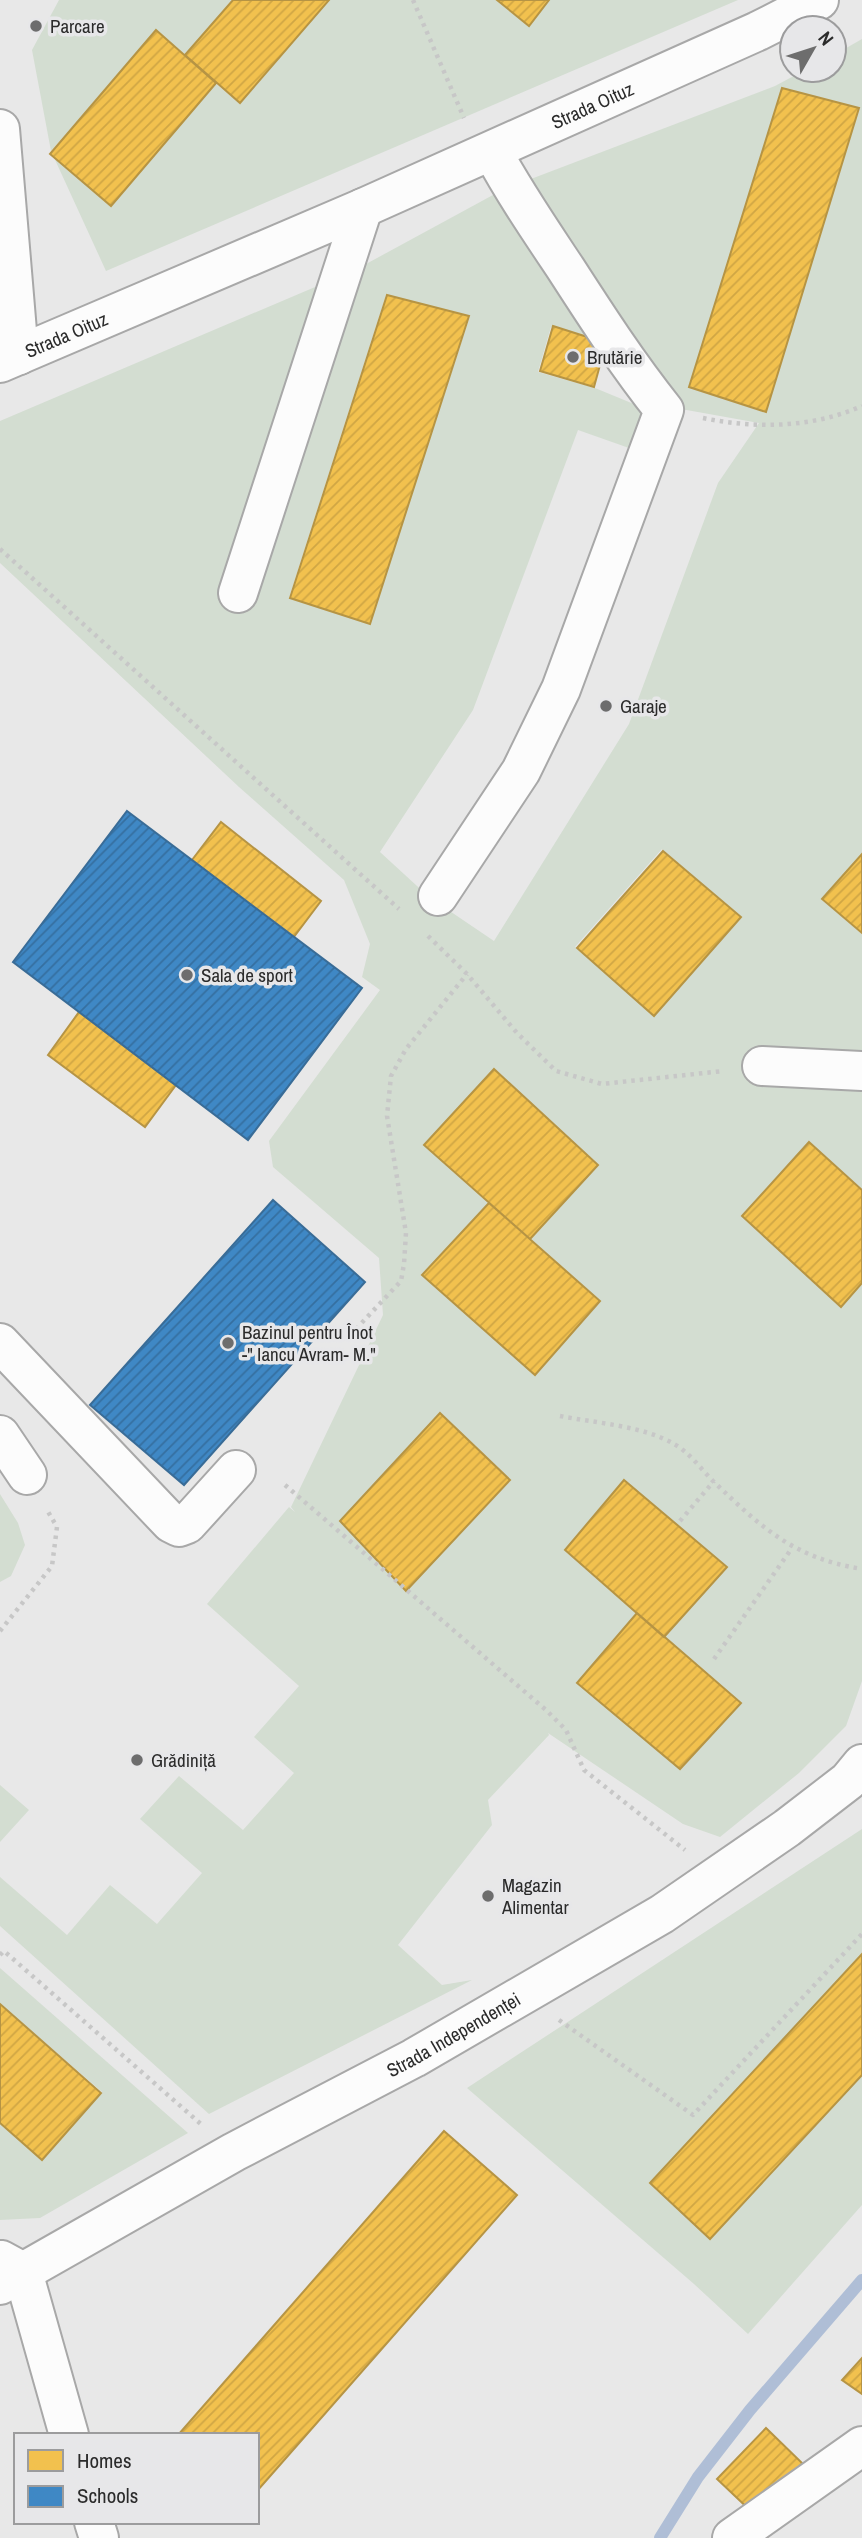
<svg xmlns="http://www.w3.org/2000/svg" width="862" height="2538" viewBox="0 0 862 2538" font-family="'Archivo Narrow',sans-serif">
<defs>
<pattern id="homes-hatch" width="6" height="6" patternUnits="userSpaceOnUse" patternTransform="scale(1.75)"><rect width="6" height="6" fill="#f2c14e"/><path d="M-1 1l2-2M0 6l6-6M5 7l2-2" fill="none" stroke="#d0a644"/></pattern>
<pattern id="schools-hatch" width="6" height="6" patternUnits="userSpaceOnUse" patternTransform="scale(1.75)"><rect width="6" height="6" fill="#3f88c5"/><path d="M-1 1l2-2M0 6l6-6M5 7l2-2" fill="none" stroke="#356fa0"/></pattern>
</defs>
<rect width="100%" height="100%" fill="#e8e8e8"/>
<path fill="#d3ddd1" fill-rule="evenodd" d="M59,0H233L186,56L155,31L51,151L111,207L215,83L240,104L329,0H496L528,25L548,0H738L106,271L51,151L32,50Z
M862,39V854L822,900L862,934V1681L846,1726L799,1773L720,1837L683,1824L548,1733L549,1735L488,1800L492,1825L398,1945L442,1985L472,1980L209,2114L0,1926V1877L67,1935L110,1885L157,1924L202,1873L140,1819L179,1776L243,1830L294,1773L254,1737L299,1686L207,1604L289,1507L295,1512L291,1507L383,1315L379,1258L273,1167L269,1141L380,990L362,977L370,944L344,880L239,787L0,563V421L355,270L504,189L604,342L551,327L538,372L595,388L646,409L629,448L578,430L473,710L380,852L429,897L494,941L629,724L718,483L759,423L681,409L523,182L775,86L805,70H834V55ZM782,88L859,109L766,413L689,387ZM386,295L470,316L369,624L289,598ZM662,849L741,917L655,1015L575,947ZM441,1413L511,1480L406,1591L341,1521Z
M0,1494L18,1523L25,1545L11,1576L0,1582Z
M0,1785L29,1810L0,1842Z
M862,1829V2205L748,2334L694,2284L467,2088Z
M0,1968L188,2133L40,2218L0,2220V2123L42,2160L102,2092L0,2004Z"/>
<path fill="url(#homes-hatch)" stroke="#b69444" stroke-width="2" d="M233,0H329L240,103L185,55Z
M497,0H549L529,26Z
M156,30L216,83L111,206L50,154Z
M782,88L859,108L766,412L689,387Z
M387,295L469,316L370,624L290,598Z
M553,326L606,343L594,387L540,371Z
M221,822L321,901L293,938L192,860Z
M663,851L741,917L654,1016L577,948Z
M862,854V933L822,899Z
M79,1012L176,1085L145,1127L48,1055Z
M494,1069L598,1165L530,1239L424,1145Z
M809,1142L862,1190V1283L841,1307L742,1216Z
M489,1203L600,1301L535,1375L422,1275Z
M440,1413L510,1480L406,1591L340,1521Z
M624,1480L727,1567L664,1637L565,1550Z
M637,1613L741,1703L680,1769L577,1683Z
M862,1954V2075L710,2239L650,2183Z
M0,2004L101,2093L42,2160L0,2123Z
M444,2131L517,2195L257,2491V2435H178Z
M862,2358V2394L842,2380Z
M766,2428L803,2464L754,2514L717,2479Z"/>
<path fill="url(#schools-hatch)" stroke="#396c97" stroke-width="2" d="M127,811L362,988L248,1140L13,962Z
M273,1200L365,1282L184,1485L90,1405Z"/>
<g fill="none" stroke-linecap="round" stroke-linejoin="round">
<path stroke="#afbed6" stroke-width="12" d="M660,2538L698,2477L750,2410L862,2280"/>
<defs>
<g id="minor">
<path d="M0,129L19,355"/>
<path id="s1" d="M0,363L363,208L758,31L819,0"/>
<path d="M238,593L363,208"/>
<path d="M438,896L521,771L561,689L664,410C628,365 597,317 566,269C540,230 514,192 492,151"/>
<path d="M762,1066L862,1071"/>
<path d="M0,1343L171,1523L179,1527L187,1524L236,1470"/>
<path d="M0,1435L27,1475"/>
<path d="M1,2260L23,2272L69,2435"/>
<path id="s2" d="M0,2285L234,2152L414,2058L662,1914L787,1828L848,1781L862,1764"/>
<path d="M94,2522L99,2538"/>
<path d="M732,2538L862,2446"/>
</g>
</defs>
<use href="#minor" stroke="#a8a8a8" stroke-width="42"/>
<path stroke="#c7c7c7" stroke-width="4.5" stroke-dasharray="3.5 5" stroke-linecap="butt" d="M413,0L464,118
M703,418C756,429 812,428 862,406
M0,549L399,909
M428,936L467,974L517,1033L556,1071L602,1084L723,1071
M356,1329L401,1281L404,1264L406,1233L387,1116L391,1076L406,1049L467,974
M560,1416C596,1423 644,1426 674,1444C689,1452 701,1469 713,1481C761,1527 793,1558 862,1569
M285,1485L546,1710L566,1730L584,1770L685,1850
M680,1521L714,1481
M0,1631L52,1566L57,1527L47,1510
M714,1659L792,1548
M0,1955L4,1951L202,2125
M559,2020L693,2115L862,1934"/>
<use href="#minor" stroke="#fcfcfc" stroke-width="38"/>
</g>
<g fill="#6d6d6d" stroke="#e7e7e9" stroke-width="2.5">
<circle cx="36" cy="26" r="7"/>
<circle cx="573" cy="357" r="7"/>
<circle cx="606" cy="706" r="7"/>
<circle cx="187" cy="975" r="7"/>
<circle cx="228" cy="1343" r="7"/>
<circle cx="137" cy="1760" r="7"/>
<circle cx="488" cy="1896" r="7"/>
</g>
<g text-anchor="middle" stroke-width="7" stroke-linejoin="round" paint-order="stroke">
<g font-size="19" fill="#2b2b2b" stroke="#e7e7e9" text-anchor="start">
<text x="50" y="33">Parcare</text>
<text x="587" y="364">Brutărie</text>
<text x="620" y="713">Garaje</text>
<text x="201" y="982">Sala de sport</text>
<text x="242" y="1339">Bazinul pentru Înot<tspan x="242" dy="22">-" Iancu Avram- M."</tspan></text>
<text x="151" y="1767">Grădiniță</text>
<text x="502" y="1892">Magazin<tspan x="502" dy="22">Alimentar</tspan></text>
</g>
<g font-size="19" fill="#2b2b2b" stroke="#e7e7e9">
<text dy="7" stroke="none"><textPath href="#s1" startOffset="646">Strada Oituz</textPath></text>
<text dy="7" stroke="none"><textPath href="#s1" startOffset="72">Strada Oituz</textPath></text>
<text dy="7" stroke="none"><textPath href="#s2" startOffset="518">Strada Independenței</textPath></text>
</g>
</g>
<rect x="14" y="2433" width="245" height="91" fill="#e7e7e9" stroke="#9c9c9d" stroke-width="2"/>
<rect x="28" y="2450" width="35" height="21" fill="#f2c14e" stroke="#9c9c9d" stroke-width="2"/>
<text x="77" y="2468" font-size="21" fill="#2b2b2b">Homes</text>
<rect x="28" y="2486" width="35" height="21" fill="#3f88c5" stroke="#9c9c9d" stroke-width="2"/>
<text x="77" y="2503" font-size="21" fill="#2b2b2b">Schools</text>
<g transform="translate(813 49) rotate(51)"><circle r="33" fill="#e7e7e9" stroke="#9c9c9d" stroke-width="2"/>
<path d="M0-5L12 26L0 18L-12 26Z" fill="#6d6d6d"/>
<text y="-10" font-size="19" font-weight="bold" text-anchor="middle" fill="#2b2b2b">N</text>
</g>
</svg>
